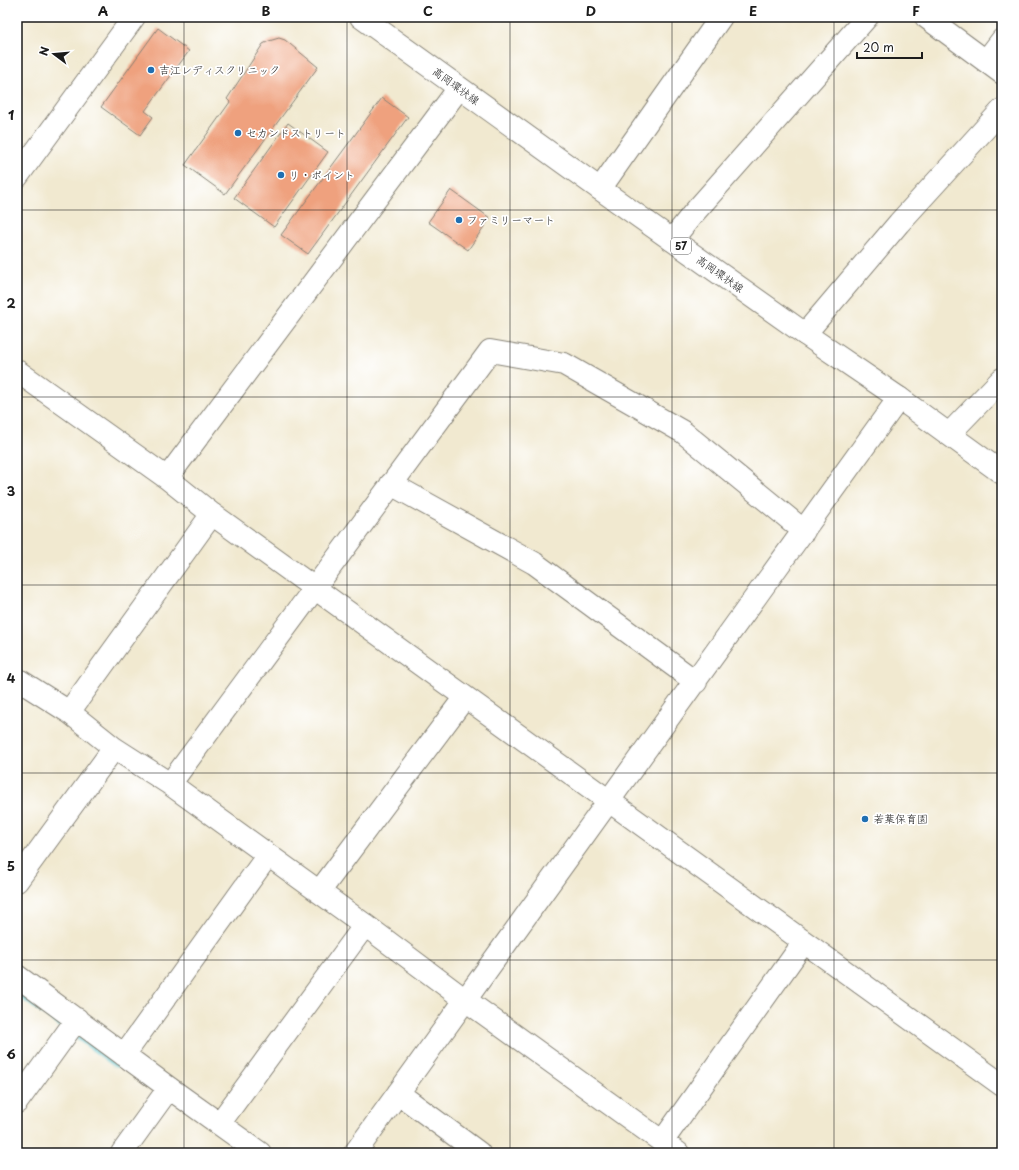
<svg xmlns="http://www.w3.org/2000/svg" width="1019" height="1170" viewBox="0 0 1019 1170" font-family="'Playpen Sans','Klee One',sans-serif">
<rect width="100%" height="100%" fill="#fff"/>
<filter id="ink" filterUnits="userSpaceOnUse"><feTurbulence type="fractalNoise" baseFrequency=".025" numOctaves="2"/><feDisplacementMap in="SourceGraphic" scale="8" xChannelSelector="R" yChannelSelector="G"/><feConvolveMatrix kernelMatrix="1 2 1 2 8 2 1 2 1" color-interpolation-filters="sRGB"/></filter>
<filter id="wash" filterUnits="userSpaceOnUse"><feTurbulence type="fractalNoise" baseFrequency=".012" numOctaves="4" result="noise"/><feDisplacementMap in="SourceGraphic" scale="16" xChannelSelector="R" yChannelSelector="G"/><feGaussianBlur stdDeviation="0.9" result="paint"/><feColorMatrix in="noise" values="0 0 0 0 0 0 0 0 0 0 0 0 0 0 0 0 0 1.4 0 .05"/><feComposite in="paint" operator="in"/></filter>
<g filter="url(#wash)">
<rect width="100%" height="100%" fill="#f1e9d0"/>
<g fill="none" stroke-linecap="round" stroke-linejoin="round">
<path stroke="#51bfc7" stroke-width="7" d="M17,992L116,1064"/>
</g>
<g id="blocks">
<path fill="#efa17e" d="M158,28L189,51L145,111L153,117L140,135L101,107Z
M279,38L285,40L318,67L225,194L185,165L230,102L227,99L263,44L269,41Z
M382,98L408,117L308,254L281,235Z
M288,123L328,152L274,227L234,198Z
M451,190L490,218L468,250L428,222Z"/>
</g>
</g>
<g filter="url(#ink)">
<use href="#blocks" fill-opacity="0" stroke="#868276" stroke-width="1"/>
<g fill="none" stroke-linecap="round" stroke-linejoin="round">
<defs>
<path id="minor" d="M926,17L1002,73
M986,61L1002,40
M17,177L134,17
M600,189L721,17
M672,240L692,215L867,17
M805,334L899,223L1002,110
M17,371L167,478L212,514L1002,1085
M949,434L1002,379
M167,478L459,88
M391,484L534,563L696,682
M17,679L69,712L114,748L170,784L365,925L464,999L678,1153
M69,712L212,514
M170,784L490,351L564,364L683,432L804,531
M17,881L114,748
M319,892L465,697
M17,976L169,1088L260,1153
M124,1055L268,855
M398,1093L479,1153
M17,1102L77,1019
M219,1124L365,925
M662,1142L804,942
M122,1153L169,1088
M355,1153C536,901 719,650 899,398"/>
<path id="major" d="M361,17L600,189L805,334L899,398L1002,473"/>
</defs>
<use href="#minor" stroke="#868276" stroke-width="24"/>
<use href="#major" stroke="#868276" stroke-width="24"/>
<use href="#minor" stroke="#fff" stroke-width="22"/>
<use href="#major" stroke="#fff" stroke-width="22"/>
</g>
</g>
<path fill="none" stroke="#1c1c1c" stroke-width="1" stroke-opacity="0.55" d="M184,17V1153M347,17V1153M510,17V1153M672,17V1153M834,17V1153M17,210H1002M17,397H1002M17,585H1002M17,773H1002M17,960H1002"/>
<g fill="#1f6fb2" stroke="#fff" stroke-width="1.5">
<circle cx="151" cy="70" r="4"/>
<circle cx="238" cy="133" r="4"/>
<circle cx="281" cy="175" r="4"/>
<circle cx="459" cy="220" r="4"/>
<circle cx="865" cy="819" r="4"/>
</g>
<g text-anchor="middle" stroke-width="3.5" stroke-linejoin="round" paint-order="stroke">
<rect fill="#fff" stroke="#606060" stroke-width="1" x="671" y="238" width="20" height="16" rx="3"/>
<g font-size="10" font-weight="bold" fill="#1c1c1c">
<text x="681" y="250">57</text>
</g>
<g font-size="11" fill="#1c1c1c" stroke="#fff" text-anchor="start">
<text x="159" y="74">吉江レディスクリニック</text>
<text x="246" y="137">セカンドストリート</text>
<text x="289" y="179">リ・ポイント</text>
<text x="467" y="224">ファミリーマート</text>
<text x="873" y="823">若葉保育園</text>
</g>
<g font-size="11" fill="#1c1c1c" stroke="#fff">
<text transform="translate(456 86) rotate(36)" y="4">高岡環状線</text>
<text transform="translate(720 274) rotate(35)" y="4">高岡環状線</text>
</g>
</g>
<rect width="1019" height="1170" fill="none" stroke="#fff" stroke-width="44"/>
<g transform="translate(54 54) rotate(286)" stroke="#ffffff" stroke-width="3" paint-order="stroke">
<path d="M0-3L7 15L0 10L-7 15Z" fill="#1c1c1c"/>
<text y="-6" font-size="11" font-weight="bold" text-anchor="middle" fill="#1c1c1c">N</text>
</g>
<path d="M857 52v6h65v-6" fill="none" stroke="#1c1c1c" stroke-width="2"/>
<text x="863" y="52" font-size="12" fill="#1c1c1c" stroke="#ffffff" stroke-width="3" paint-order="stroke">20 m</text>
<rect x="22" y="22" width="975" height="1126" fill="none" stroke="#1c1c1c" stroke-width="1.5"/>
<g font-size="13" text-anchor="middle" font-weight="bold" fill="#1c1c1c">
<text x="103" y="16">A</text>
<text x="266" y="16">B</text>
<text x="428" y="16">C</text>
<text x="591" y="16">D</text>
<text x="753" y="16">E</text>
<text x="916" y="16">F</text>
<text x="11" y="120">1</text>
<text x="11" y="308">2</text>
<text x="11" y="496">3</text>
<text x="11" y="683">4</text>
<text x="11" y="871">5</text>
<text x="11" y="1059">6</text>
</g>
</svg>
